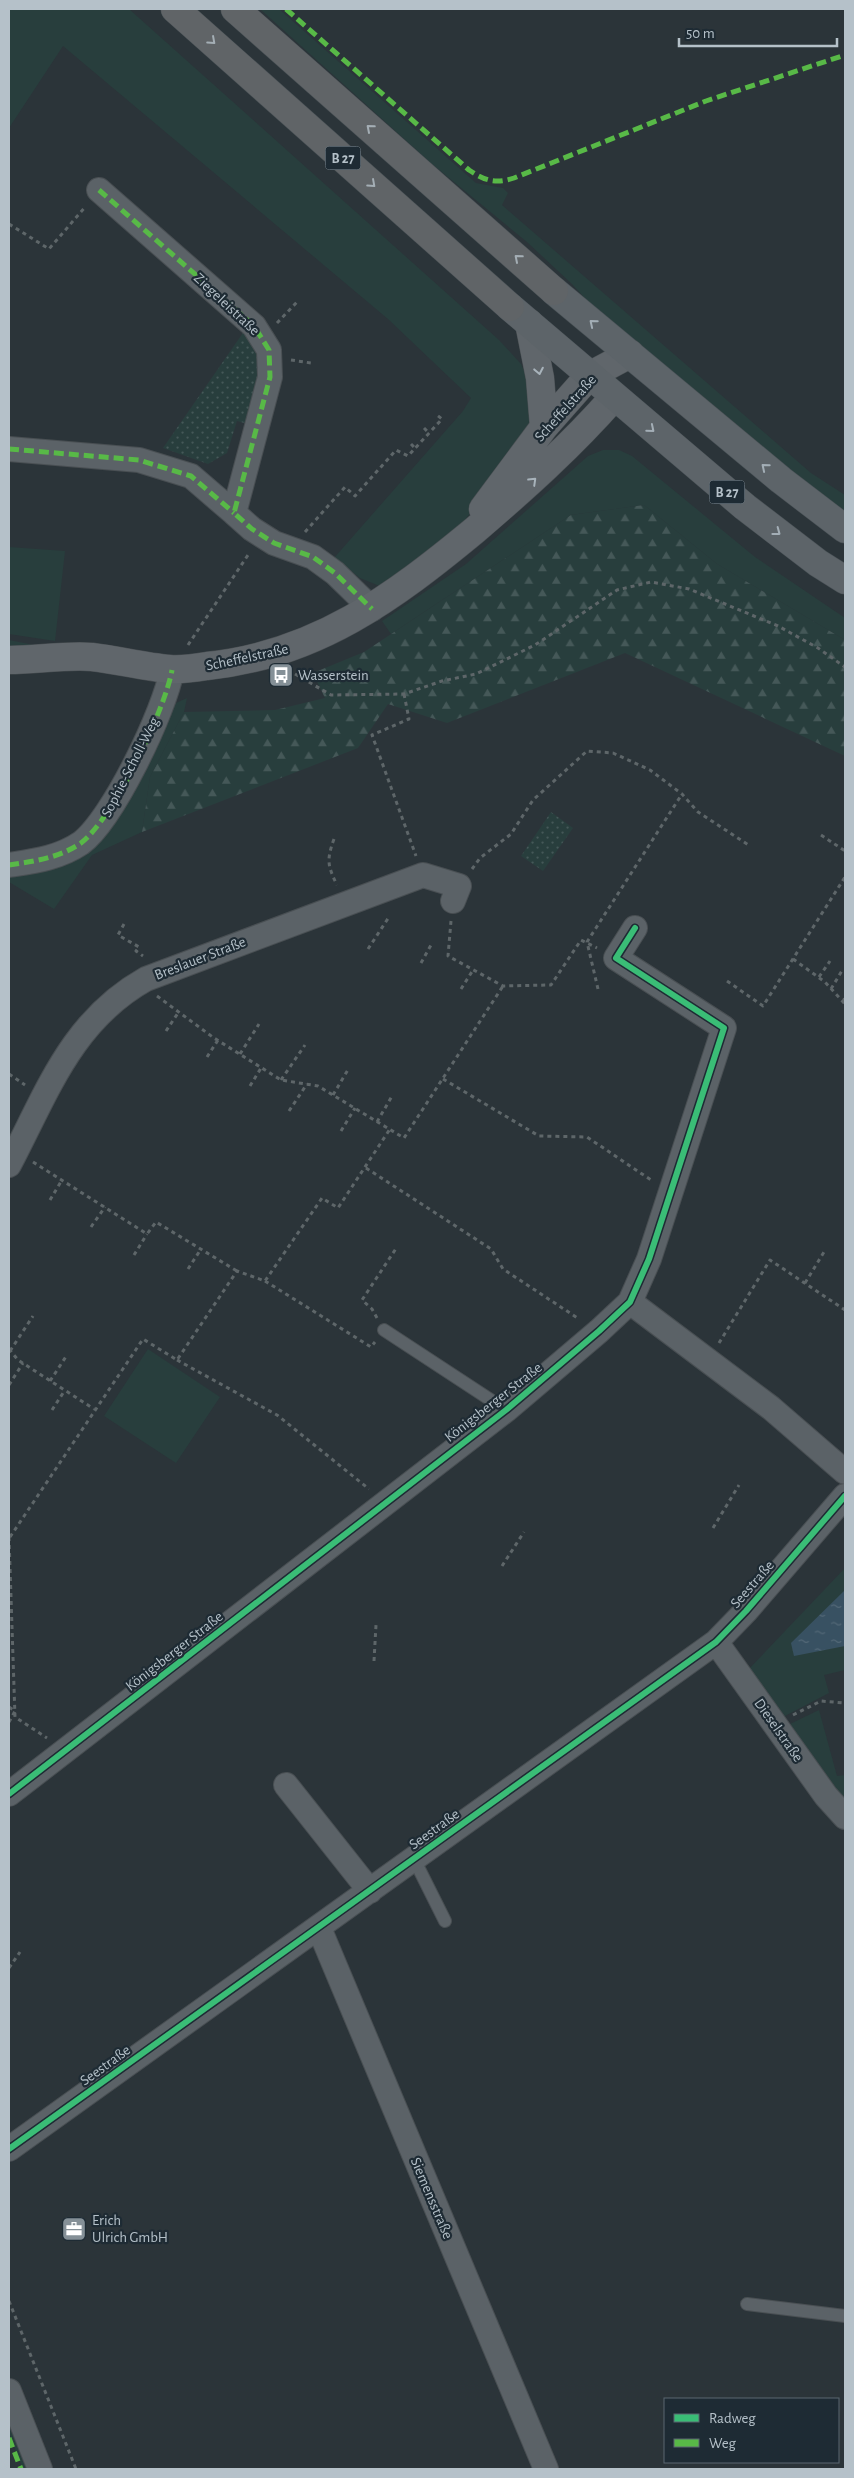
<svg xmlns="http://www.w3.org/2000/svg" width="854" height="2478" viewBox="0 0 854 2478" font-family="'Alegreya Sans',sans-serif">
<defs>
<pattern id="forest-firs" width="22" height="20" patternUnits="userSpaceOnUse" patternTransform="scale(1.25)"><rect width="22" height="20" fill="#283e3d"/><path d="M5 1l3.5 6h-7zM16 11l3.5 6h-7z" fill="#455858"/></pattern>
<pattern id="park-dots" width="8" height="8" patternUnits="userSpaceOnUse" patternTransform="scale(1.25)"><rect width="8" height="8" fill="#283e3d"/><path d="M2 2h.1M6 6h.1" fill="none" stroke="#455858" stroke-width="1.8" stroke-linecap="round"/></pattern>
<pattern id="water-ripples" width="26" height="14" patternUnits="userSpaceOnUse" patternTransform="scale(1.25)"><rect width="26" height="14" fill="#385162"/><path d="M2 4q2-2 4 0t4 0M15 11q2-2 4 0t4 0" fill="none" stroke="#536877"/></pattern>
</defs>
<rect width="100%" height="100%" fill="#2b3439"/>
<path fill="#283e3d" d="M9,9H129L499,340L521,364L532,388L535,415L491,489L463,522L426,556L382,587L360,578L334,558L463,411L471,398L388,319L63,46L9,128Z
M260,9H279L476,183L503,188L508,193L502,205L811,473L845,495V516L610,326L572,284L527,242L432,164Z
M603,450H619L632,456L755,557L845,618V640L717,564L644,505L571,515L391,634L382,621L466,564L588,456Z
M9,547L65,551L55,641L9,634Z
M9,640L44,647L9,650Z
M187,698L184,712L150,777L142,832L92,855L54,909L9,882V873L63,862L170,710L176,703Z
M148,1349L220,1397L176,1463L104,1416Z
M845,1568V1670L824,1675L829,1693L783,1717L749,1669Z
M819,1710L837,1776L845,1775V1801L822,1774L790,1724Z
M9,2425L27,2469H23L9,2434Z"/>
<path fill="url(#forest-firs)" d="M644,505L717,564L845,640V756L625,653L447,723L388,704L358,748L142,832L150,777L184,712L275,710L325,698L313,673L364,652L571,515Z"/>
<path fill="url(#park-dots)" d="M245,330L257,347L261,372L248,424L237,421L227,453L208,464L163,448Z
M551,812L573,828L543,871L521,856Z"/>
<path fill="url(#water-ripples)" d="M845,1590V1646L794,1656L791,1643Z"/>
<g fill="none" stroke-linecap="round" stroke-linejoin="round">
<defs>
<path id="lane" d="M384,1330L506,1410
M414,1859L445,1921
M747,2304L845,2316"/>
<path id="street" d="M99,190L254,326L269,350L270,377L234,513L252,529L274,543L313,557L335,573L372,609
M9,449L139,460L191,476L234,513
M9,865C35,861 59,858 81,843C113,819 165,710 172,670
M9,1165C47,1093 71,1021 146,979L423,875L459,886L453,901
M630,1302L771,1408L845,1472
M716,1642L826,1796L845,1817
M286,1785L370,1891
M9,1794L506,1410L599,1331L630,1302L649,1259L724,1028L616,958L635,928
M319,1928L546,2469
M9,2149L716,1642L746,1611L845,1496
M9,2391L40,2469"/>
<path id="secondary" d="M529,323L540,378L544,427
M483,509L544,427L589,376L630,354
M9,660C36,660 64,655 92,657C118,660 144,667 170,669C182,670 195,668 207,666C316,655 394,597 475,530C524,488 571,446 614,397"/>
<path id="primary" d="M554,291L781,480L845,529
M510,307L745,507L818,563L845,580"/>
<path id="highway" d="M175,9L510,307
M235,9L554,291"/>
</defs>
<use href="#lane" stroke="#494f53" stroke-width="14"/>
<use href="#street" stroke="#494f53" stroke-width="26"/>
<use href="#secondary" stroke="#494f53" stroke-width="29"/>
<use href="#primary" stroke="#495156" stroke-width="29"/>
<use href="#highway" stroke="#485055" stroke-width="29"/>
<path stroke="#5e6669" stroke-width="3" stroke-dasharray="4 4" stroke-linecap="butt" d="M9,224L49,249L86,206
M277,323L297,302
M291,360L311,363
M424,428L429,433
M411,444L415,448
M305,532L345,487L355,496L396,450L408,456L442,419L437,415
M188,645L250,552
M295,674L331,695L404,694L442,681L476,674L535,645L617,590L651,582L689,589L778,626L818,648L845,667
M404,694L409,719L372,735L416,856
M821,835L845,851
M334,839C326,861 328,866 337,885
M472,869L480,858L511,834L533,800L587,751L613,753L650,770L682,794L698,812L750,846
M451,921L448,956L503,986L551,985L581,940L597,948
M124,924L118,935L139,947L136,951L143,956
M368,949L389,917
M793,959L825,982L845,1004
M421,963L431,945
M819,977L830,961
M727,981L763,1006L845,877
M461,989L473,970
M598,989L587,942L682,794
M831,989L843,969
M157,996L214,1038L281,1080L318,1086L404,1138L503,986
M843,1002L845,997
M166,1031L178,1013
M240,1054L259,1024
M207,1057L218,1040
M9,1074L25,1085
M443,1079L539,1136L587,1137L651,1180
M281,1080L305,1045
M250,1086L261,1068
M333,1095L349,1068
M289,1111L307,1084
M377,1122L392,1096
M341,1131L355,1108
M33,1162L147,1234L156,1222L237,1271
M366,1168L491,1249L503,1269L579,1319
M50,1200L62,1180
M91,1227L105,1207
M134,1255L147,1234
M188,1269L201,1249
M265,1281L371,1347L375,1342
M805,1283L824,1252
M377,1318L372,1309L362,1300L397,1247
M719,1343L770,1260L845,1310
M9,1349L18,1360L94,1409
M10,1351L33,1316
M177,1360L277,1415L369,1489
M50,1381L67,1355
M9,1385L23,1363
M52,1410L65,1390
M713,1528L739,1485
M9,1537L15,1717L47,1738
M10,1537L143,1339L177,1360L237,1271L265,1281L322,1198L338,1208L390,1129
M502,1566L524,1532
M374,1661L376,1625
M9,1707L15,1711L9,1722
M793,1715L821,1701L844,1703
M9,1968L20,1952
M9,2301L76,2469"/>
<use href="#lane" stroke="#5b6267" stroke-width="12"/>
<use href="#street" stroke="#5b6267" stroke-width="24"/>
<use href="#secondary" stroke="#60666b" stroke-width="28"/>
<use href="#primary" stroke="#5d6469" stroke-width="28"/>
<use href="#highway" stroke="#606467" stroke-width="28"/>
<path stroke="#58b947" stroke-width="5" stroke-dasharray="10 5" stroke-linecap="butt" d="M286,9L469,170C485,181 496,184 514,178L706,101L845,55
M99,190L254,326L269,350L270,377L234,513L252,529L274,543L313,557L335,573L372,609
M9,449L139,460L191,476L234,513
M9,865C35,861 59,858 81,843C113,819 165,710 172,670
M9,2438L21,2469"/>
<defs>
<path id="cycleway" d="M9,1794L506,1410L599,1331L630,1302L649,1259L724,1028L616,958L635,928
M9,2149L716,1642L746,1611L845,1496"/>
</defs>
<use href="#cycleway" stroke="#1e2b34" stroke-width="9"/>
<use href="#cycleway" stroke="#3abd76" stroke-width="6"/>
</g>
<defs><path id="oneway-chevron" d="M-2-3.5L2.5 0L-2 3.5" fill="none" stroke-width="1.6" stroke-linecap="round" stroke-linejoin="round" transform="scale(1.25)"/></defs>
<g stroke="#a4aeb5">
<use href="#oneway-chevron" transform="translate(212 41) rotate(42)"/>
<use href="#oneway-chevron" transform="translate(370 128) rotate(-139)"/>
<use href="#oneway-chevron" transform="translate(372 184) rotate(42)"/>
<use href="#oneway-chevron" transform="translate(518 258) rotate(-139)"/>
</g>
<g stroke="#a3aeb6">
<use href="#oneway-chevron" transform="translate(593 323) rotate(-140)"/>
<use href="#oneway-chevron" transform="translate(651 429) rotate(40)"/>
<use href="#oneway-chevron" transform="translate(765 467) rotate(-140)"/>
<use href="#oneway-chevron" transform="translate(777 532) rotate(37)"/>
</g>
<g stroke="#a8b3bb">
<use href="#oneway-chevron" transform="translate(539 371) rotate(79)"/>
<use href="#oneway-chevron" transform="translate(533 481) rotate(-44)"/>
</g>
<defs>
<symbol id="bus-square" viewBox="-11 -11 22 22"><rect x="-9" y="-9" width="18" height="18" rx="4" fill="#859097" stroke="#1e2b34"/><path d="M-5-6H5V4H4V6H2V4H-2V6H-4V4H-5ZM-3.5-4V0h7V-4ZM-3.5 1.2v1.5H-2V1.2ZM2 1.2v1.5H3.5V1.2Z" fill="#fff"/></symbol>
<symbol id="office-square" viewBox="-11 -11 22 22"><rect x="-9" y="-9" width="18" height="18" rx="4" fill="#859097" stroke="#1e2b34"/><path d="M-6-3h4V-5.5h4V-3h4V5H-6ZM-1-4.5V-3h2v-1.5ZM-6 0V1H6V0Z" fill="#fff"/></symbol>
</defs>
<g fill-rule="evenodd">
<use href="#bus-square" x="267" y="661" width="28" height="28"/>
<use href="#office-square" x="60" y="2215" width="28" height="28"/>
</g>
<g text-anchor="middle" stroke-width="4.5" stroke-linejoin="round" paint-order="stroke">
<g fill="#1e2b34" stroke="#88949c" stroke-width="1">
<rect x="325.5" y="146.5" width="35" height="23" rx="4"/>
<rect x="709.5" y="480.5" width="35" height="23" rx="4"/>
</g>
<g font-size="14" font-weight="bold" fill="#b5c1c9">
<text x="343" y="163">B 27</text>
<text x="727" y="497">B 27</text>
</g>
<g font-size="15" fill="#b5c1c9" stroke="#1e2b34">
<text transform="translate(227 304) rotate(43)" y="5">Ziegeleistraße</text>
<text transform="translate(565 408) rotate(-48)" y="5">Scheffelstraße</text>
<text transform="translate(247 657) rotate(-12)" y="5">Scheffelstraße</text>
<text transform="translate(130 767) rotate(-63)" y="5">Sophie-Scholl-Weg</text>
<text transform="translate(200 958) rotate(-21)" y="5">Breslauer Straße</text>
<text transform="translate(493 1402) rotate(-38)" y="5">Königsberger Straße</text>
<text transform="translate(752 1584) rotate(-49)" y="5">Seestraße</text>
<text transform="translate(174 1651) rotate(-38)" y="5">Königsberger Straße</text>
<text transform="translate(779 1730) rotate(55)" y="5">Dieselstraße</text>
<text transform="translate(434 1829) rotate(-36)" y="5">Seestraße</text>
<text transform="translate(105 2065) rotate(-36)" y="5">Seestraße</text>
<text transform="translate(432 2198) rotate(67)" y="5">Siemensstraße</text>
</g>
<g font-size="15" fill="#b5c1c9" stroke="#1e2b34" text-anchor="start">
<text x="298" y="680">Wasserstein</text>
<text x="92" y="2225">Erich<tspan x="92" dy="17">Ulrich GmbH</tspan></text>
</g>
</g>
<rect width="854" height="2478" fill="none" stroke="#b5c1c9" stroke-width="20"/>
<rect x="664" y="2398" width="175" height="65" fill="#1e2b34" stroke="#5a6770"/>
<rect x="674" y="2414" width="25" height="8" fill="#3abd76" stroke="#5a6770"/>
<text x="709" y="2423" font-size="15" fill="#b5c1c9">Radweg</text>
<rect x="674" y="2439" width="25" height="8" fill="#58b947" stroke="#5a6770"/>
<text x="709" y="2448" font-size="15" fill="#b5c1c9">Weg</text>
<path d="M679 38v8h158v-8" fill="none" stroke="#b5c1c9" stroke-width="2.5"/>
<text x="686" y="38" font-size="15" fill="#b5c1c9" stroke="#1e2b34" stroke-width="4" paint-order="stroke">50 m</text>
</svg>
